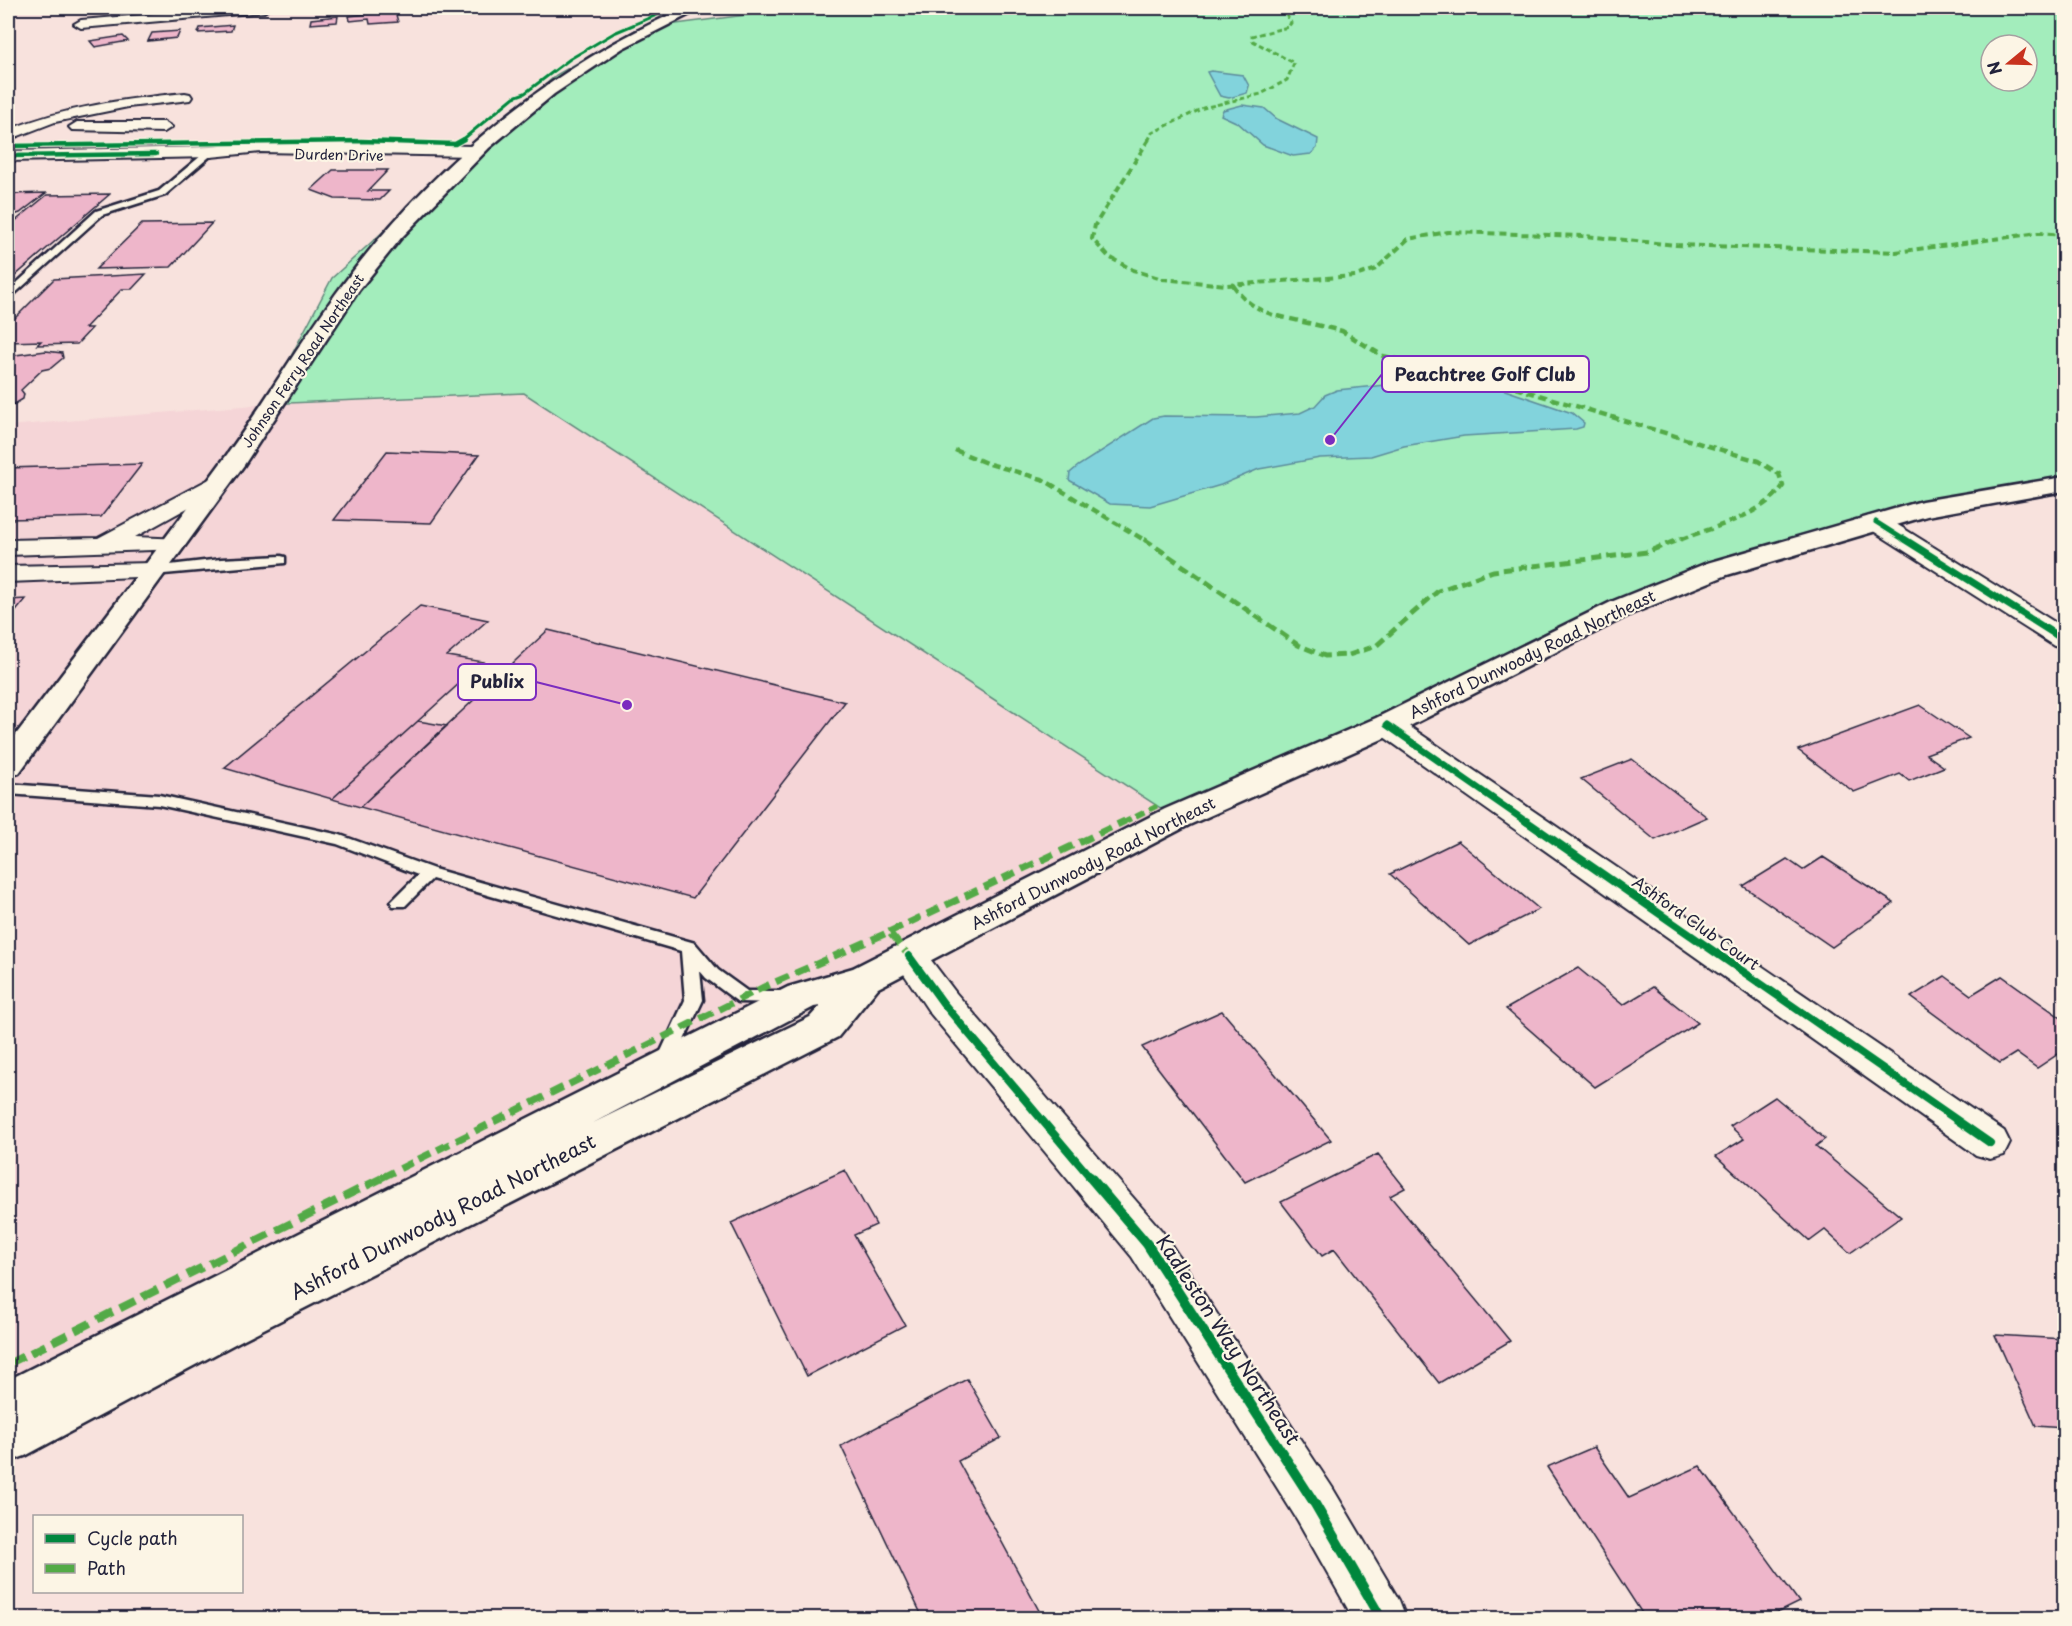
<svg xmlns="http://www.w3.org/2000/svg" width="2072" height="1626" viewBox="0 0 2072 1626" font-family="'Playpen Sans',sans-serif">
<rect width="100%" height="100%" fill="#f8e2dd"/>
<filter id="ink" filterUnits="userSpaceOnUse"><feTurbulence type="fractalNoise" baseFrequency=".0167" numOctaves="2"/><feDisplacementMap in="SourceGraphic" scale="12" xChannelSelector="R" yChannelSelector="G"/><feConvolveMatrix kernelMatrix="1 2 1 2 8 2 1 2 1" color-interpolation-filters="sRGB"/></filter>
<g filter="url(#ink)">
<path fill="#f5d5d7" d="M524,393L1168,813L8,1385V426L266,404Z"/>
<path fill="#a3edbc" stroke="#62887c" stroke-width="1.5" fill-rule="evenodd" d="M800,8H2064V476L1913,508L1643,602L1168,813L524,393L266,404L332,278L556,75L637,29ZM1991,45H2027V81H1991Z"/>
<path fill="#82d3dc" stroke="#5c8c9c" stroke-width="1.5" d="M1211,71L1243,75L1249,86L1247,93L1229,98L1220,96L1207,72Z
M1242,105L1264,108L1277,119L1318,139L1317,148L1311,154L1293,156L1263,145L1238,123L1221,115L1223,110Z
M1453,375L1470,378L1572,413L1584,423L1583,427L1576,429L1464,436L1404,446L1371,456L1320,458L1259,469L1221,485L1150,506L1110,504L1069,480L1070,473L1078,466L1153,418L1164,416L1256,417L1300,413L1315,406L1325,395L1337,390L1405,383Z"/>
<path fill="#eeb6ca" stroke="#22223b" stroke-width="1.5" d="M395,11L398,22L370,24L369,19L350,21L349,16Z
M338,16L337,22L310,24L311,19Z
M233,25L231,31L198,33L200,28Z
M180,31L177,38L148,41L152,33Z
M123,36L128,41L95,47L90,41Z
M333,170H388L368,191H389L380,200L335,199L311,190Z
M46,193L20,213L8,217V194Z
M110,194L8,282V227L47,195Z
M212,223L171,267L96,269L142,224Z
M146,274L132,289H122L85,328H92L77,344L37,345L41,341L8,342V325L54,279Z
M46,351L62,353L63,358L51,368L42,370L21,390L24,394L23,399L8,408V356Z
M387,451L479,455L431,523L334,520Z
M142,464L101,517L8,519V468Z
M26,599L8,621V600Z
M420,606L488,620L447,656L483,662L332,799L224,768Z
M548,630L845,702L693,898L360,807Z
M1920,705L1969,738L1926,754L1944,767L1909,781L1900,774L1854,792L1798,750Z
M418,721L447,726L360,807L332,799Z
M1632,759L1707,817L1655,840L1581,779Z
M1458,841L1539,909L1469,945L1390,874Z
M1823,857L1894,903L1832,947L1743,886L1787,859L1803,870Z
M1578,968L1623,1005L1653,987L1698,1023L1595,1087L1506,1009Z
M1945,976L1971,995L2002,976L2064,1020V1050L2037,1068L2016,1053L2000,1063L1911,997Z
M1222,1011L1331,1140L1245,1182L1142,1047Z
M1775,1097L1825,1139L1816,1146L1901,1217L1850,1253L1825,1230L1810,1241L1716,1156L1744,1139L1730,1126Z
M1378,1154L1405,1188L1390,1196L1510,1341L1439,1383L1334,1249L1322,1256L1281,1202Z
M845,1170L876,1225L854,1235L905,1325L807,1376L731,1223Z
M1995,1335L2064,1339V1428L2036,1426Z
M967,1379L1001,1438L958,1461L1043,1618H923L841,1446Z
M1594,1447L1629,1498L1700,1466L1799,1602L1766,1618H1645L1547,1467Z"/>
<g fill="none" stroke-linecap="round" stroke-linejoin="round">
<defs>
<path id="service" d="M208,150L215,152L165,195L102,215L11,297L8,298V291L96,211L159,191Z
M281,556L285,557V563L153,575L147,571L153,567L221,559Z
M8,784L159,795L340,835L434,869L695,943L718,970L747,991H789L795,992L798,997L795,1002L789,1003L738,1002L706,978L700,971L703,1000L672,1065L666,1067L660,1065L657,1060L685,1000L681,951L432,879L405,906H393L391,902L418,875L337,844L159,805L8,794Z"/>
<path id="minor" d="M226,8H270L264,12L81,28L74,24L81,20Z
M185,93L190,94L192,97L190,100L128,107L55,122L8,140V130C65,107 124,99 185,93Z
M77,122H164L172,127L164,132L72,130L69,127Z
M261,142L474,146L482,151L474,156L261,152L211,157L8,161V151L211,147Z
M219,474L227,476L231,481L227,486L135,537L182,539L186,544L182,549L8,555V540L98,538Z
M1876,515L1885,517L2064,628V648L2054,646L1867,527L1864,522L1867,517Z
M153,563L162,566L166,571L162,576L8,582V566Z
M1387,716L1397,718L2004,1131L2010,1143L2004,1155L1990,1159L1976,1155L1377,732L1372,725L1377,718Z
M909,943L921,947L956,993L1162,1231L1332,1487L1399,1600L1406,1618H1353L1298,1521L1132,1257L930,1013L892,956L897,947Z"/>
<path id="secondary" d="M685,8H702L623,48L554,94L489,148L401,238L359,290L244,465L19,773L8,776V745C81,649 155,553 226,456C269,397 305,333 350,275C437,161 554,65 685,8Z
M2064,477V491L1927,516L1727,575L1631,614L1398,732L1189,825L878,988L838,1037L242,1340L25,1456L8,1462V1380L788,987L853,968L1165,809L1376,718L1611,602L1707,563L1922,501ZM820,1006L810,1017L593,1123L814,1007Z"/>
</defs>
<use href="#service" stroke="#22223b" stroke-width="5"/>
<use href="#minor" stroke="#22223b" stroke-width="4"/>
<use href="#secondary" stroke="#22223b" stroke-width="5"/>
<use href="#service" fill="#fcf5e5" fill-rule="evenodd"/>
<use href="#minor" fill="#fcf5e5" fill-rule="evenodd"/>
<use href="#secondary" fill="#fcf5e5" fill-rule="evenodd"/>
<path stroke="#53aa46" stroke-width="3" stroke-dasharray="5 3" stroke-linecap="butt" d="M1148,141L1152,133L1203,108L1261,94L1287,80L1294,63L1253,41L1252,36L1288,27L1291,23L1286,14L1273,8"/>
<path stroke="#53aa46" stroke-width="4" stroke-dasharray="7 4" stroke-linecap="butt" d="M1149,139L1095,225L1092,239L1109,257L1133,270L1162,279L1226,285L1356,276L1376,269L1408,239L1448,232L1585,236L1676,245L1896,252L2039,233L2064,235
M1233,285C1246,304 1262,313 1285,318"/>
<path stroke="#53aa46" stroke-width="4.5" stroke-dasharray="8 4.5" stroke-linecap="butt" d="M1278,316L1342,331L1383,356L1476,376L1758,461L1779,474L1783,486C1761,517 1710,528 1676,541
M955,450L986,463L1042,479L1146,541"/>
<path stroke="#53aa46" stroke-width="5" stroke-dasharray="10 5" stroke-linecap="butt" d="M1144,539L1298,645L1325,656L1349,655L1376,646L1438,591L1493,571L1647,552L1680,539
M1122,823L1157,806"/>
<path stroke="#53aa46" stroke-width="7" stroke-dasharray="14 7" stroke-linecap="butt" d="M889,932L1125,821
M381,1178L764,987L889,932L909,956"/>
<path stroke="#53aa46" stroke-width="8" stroke-dasharray="17 8" stroke-linecap="butt" d="M8,1364L384,1177"/>
<defs>
<path id="cycleway-far5" d="M461,141L514,97L525,93L570,59L614,33L673,8"/>
<path id="cycleway-far4" d="M8,146L361,141L455,144L464,139
M8,156L156,154"/>
<path id="cycleway-far3" d="M1876,522L1906,541"/>
<path id="cycleway-far2" d="M1904,539L2064,640
M1387,725L1528,823"/>
<path id="cycleway-far1" d="M1526,821L1990,1143
M909,956L943,1003L1091,1178"/>
<path id="cycleway" d="M1090,1177L1147,1244L1315,1504L1381,1618"/>
</defs>
<use href="#cycleway-far5" stroke="#fcf5e5" stroke-width="4.5"/>
<use href="#cycleway-far4" stroke="#fcf5e5" stroke-width="7"/>
<use href="#cycleway-far3" stroke="#fcf5e5" stroke-width="8"/>
<use href="#cycleway-far2" stroke="#fcf5e5" stroke-width="10"/>
<use href="#cycleway-far1" stroke="#fcf5e5" stroke-width="12"/>
<use href="#cycleway" stroke="#fcf5e5" stroke-width="14"/>
<use href="#cycleway-far5" stroke="#00873e" stroke-width="3"/>
<use href="#cycleway-far4" stroke="#00873e" stroke-width="4.5"/>
<use href="#cycleway-far3" stroke="#00873e" stroke-width="5"/>
<use href="#cycleway-far2" stroke="#00873e" stroke-width="7"/>
<use href="#cycleway-far1" stroke="#00873e" stroke-width="8"/>
<use href="#cycleway" stroke="#00873e" stroke-width="10"/>
</g>
</g>
<g text-anchor="middle" stroke-width="4.5" stroke-linejoin="round" paint-order="stroke">
<g font-size="14" fill="#22223b" stroke="#fcf5e5">
<text transform="translate(339 155) rotate(1)" y="5">Durden Drive</text>
<text transform="translate(303 361) rotate(-56)" y="5">Johnson Ferry Road Northeast</text>
</g>
<g font-size="16" fill="#22223b" stroke="#fcf5e5">
<text transform="translate(1532 654) rotate(-26)" y="6">Ashford Dunwoody Road Northeast</text>
<text transform="translate(1093 863) rotate(-27)" y="6">Ashford Dunwoody Road Northeast</text>
<text transform="translate(1696 923) rotate(35)" y="6">Ashford Club Court</text>
</g>
<g font-size="20" fill="#22223b" stroke="#fcf5e5">
<text transform="translate(443 1217) rotate(-27)" y="7">Ashford Dunwoody Road Northeast</text>
<text transform="translate(1228 1340) rotate(57)" y="7">Kadleston Way Northeast</text>
</g>
</g>
<path fill="none" stroke="#7b2cbf" stroke-width="2" d="M1330 440L1382 374M627 705L536 682"/>
<g fill="#7b2cbf" stroke="#fcf5e5" stroke-width="2">
<circle cx="1330" cy="440" r="6"/>
<circle cx="627" cy="705" r="6"/>
</g>
<g fill="#fcf5e5" stroke="#7b2cbf" stroke-width="2">
<rect x="1382" y="356" width="207" height="36" rx="6"/>
<rect x="458" y="664" width="78" height="36" rx="6"/>
</g>
<g font-size="18" text-anchor="middle" font-weight="bold" fill="#22223b">
<text x="1485" y="381">Peachtree Golf Club</text>
<text x="497" y="688">Publix</text>
</g>
<rect width="2072" height="1626" fill="none" stroke="#fcf5e5" stroke-width="30"/>
<rect x="15" y="15" width="2042" height="1596" fill="none" stroke="#22223b" stroke-width="2" filter="url(#ink)"/>
<rect x="33" y="1515" width="210" height="78" fill="#fcf5e5" stroke="#a5a1a1" stroke-width="1.5"/>
<rect x="45" y="1534" width="30" height="9" fill="#00873e" stroke="#a5a1a1" stroke-width="1.5"/>
<text x="87" y="1545" font-size="18" fill="#22223b">Cycle path</text>
<rect x="45" y="1564" width="30" height="9" fill="#53aa46" stroke="#a5a1a1" stroke-width="1.5"/>
<text x="87" y="1575" font-size="18" fill="#22223b">Path</text>
<g transform="translate(2009 63) rotate(251)"><circle r="28" fill="#fcf5e5" stroke="#a5a1a1" stroke-width="1.5"/>
<path d="M0-4.5L10 22L0 15L-10 22Z" fill="#c8321e"/>
<text y="-9" font-size="16" font-weight="bold" text-anchor="middle" fill="#22223b">N</text>
</g>
</svg>
